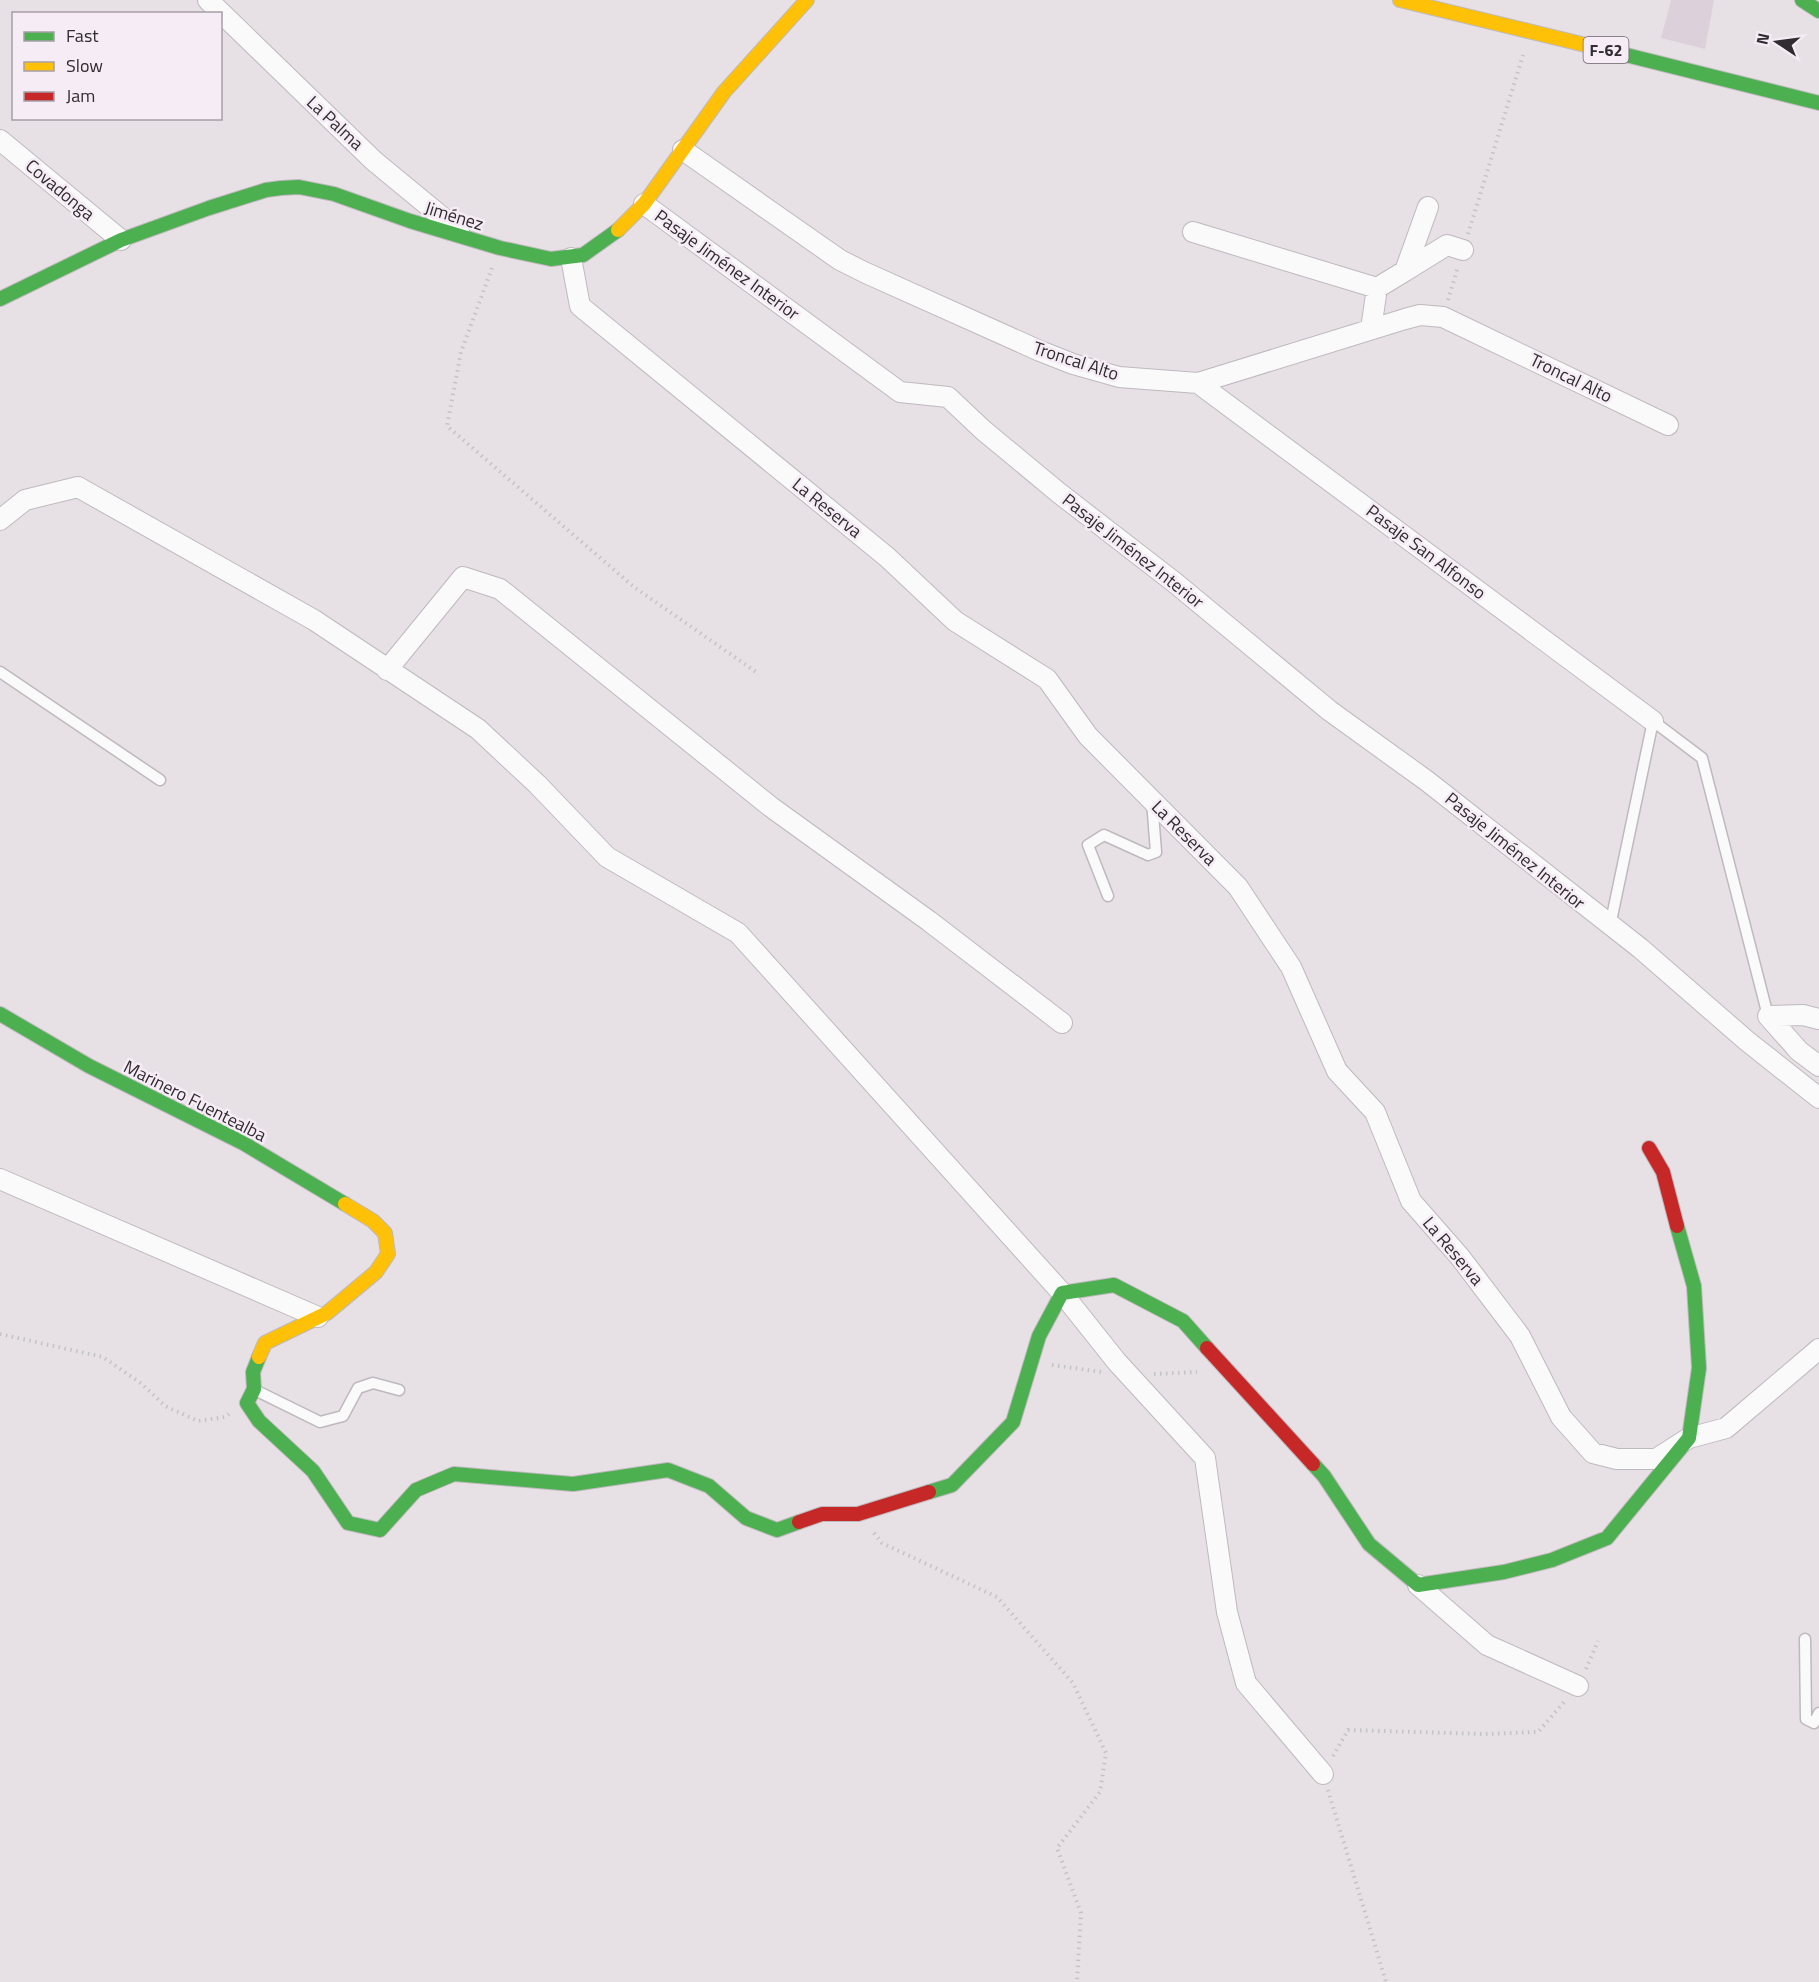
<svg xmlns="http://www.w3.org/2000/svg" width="1819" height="1982" viewBox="0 0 1819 1982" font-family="'Titillium Web',sans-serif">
<rect width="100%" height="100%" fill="#e7e1e6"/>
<path fill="#dcd1db" d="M1671,0H1714L1705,49L1661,38Z"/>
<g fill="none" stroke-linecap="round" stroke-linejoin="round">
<defs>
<path id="lane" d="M0,672L160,780
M1108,896L1088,845L1104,835L1148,855L1156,852L1152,801
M1610,926L1653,721L1702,758L1768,1016
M255,1390L320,1422L343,1416L358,1388L373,1383L399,1390
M1805,1639L1806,1719L1814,1723L1819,1713"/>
<path id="street" d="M208,0L374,161L459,231
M0,140L121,240
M683,150L840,260L866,273L1040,351L1073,364L1119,377L1198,383L1405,319L1420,315L1443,317L1668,425
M644,204L900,392L948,397L983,430L1059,493L1174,582L1330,711L1427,781L1640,948L1747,1041L1819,1098
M1193,232L1377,288L1371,329
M571,258L580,306L887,557L955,621L1047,679L1088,736L1238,887L1291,967L1337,1071L1375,1112L1411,1201L1460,1257L1520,1336L1561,1417L1593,1453L1617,1459H1656L1689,1438L1726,1428L1819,1349
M1405,271L1447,245L1463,250
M1377,288L1405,271L1428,207
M1198,383L1653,721
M0,520L25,500L78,487L314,620L478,729L537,784L607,857L738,933L1062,1293L1117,1362L1205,1458L1227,1612L1246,1683L1323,1774
M387,670L463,577L500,589L771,807L929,921L1062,1023
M1819,1019L1803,1015L1768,1016L1799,1051L1819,1066
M0,1179L318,1317
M1418,1585L1487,1645L1578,1686"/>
<path id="fast" d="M1802,0L1819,11
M1598,48L1819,103
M0,299L121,240L209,208L266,190L281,188L299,187L334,194L410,221L500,248L551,259L583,255L618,230
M0,1014L89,1066L243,1143L345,1204
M259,1357L253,1372L254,1389L247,1403L259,1421L313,1471L348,1523L380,1530L416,1490L454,1474L573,1484L668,1470L709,1486L746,1518L777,1530L799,1522
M1313,1464L1324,1476L1369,1544L1418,1585L1504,1572L1552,1560L1607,1538L1689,1438L1699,1368L1694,1286L1677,1226
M929,1492L952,1485L1013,1422L1039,1336L1062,1293L1114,1285L1183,1321L1207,1348"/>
<path id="slow" d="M1400,0L1598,48
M618,230L644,204L724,92L807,0
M259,1357L265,1343L327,1313L376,1272L388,1254L385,1233L373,1221L345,1204"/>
<path id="jam" d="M1649,1148L1663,1172L1677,1226
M1207,1348L1313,1464
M799,1522L822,1514H858L929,1492"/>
</defs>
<use href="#lane" stroke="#beb9bd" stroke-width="13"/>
<use href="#street" stroke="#beb9bd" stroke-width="22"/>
<use href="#fast" stroke="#beb9bd" stroke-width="16"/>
<use href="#slow" stroke="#beb9bd" stroke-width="16"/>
<use href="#jam" stroke="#beb9bd" stroke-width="16"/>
<path stroke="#c4c3c4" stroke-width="4" stroke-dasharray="1.5 4.5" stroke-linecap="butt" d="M1468,234L1523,55
M492,268L461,352L447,426L634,587L759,674
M1448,300L1458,267
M0,1334L103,1357L142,1384L165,1406L198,1421L225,1417L229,1414
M1052,1365L1102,1372
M1154,1374L1197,1372
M874,1533L882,1543L997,1597L1073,1683L1106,1753L1100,1792L1057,1848L1081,1913L1077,1982
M1586,1669L1598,1641
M1333,1756L1348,1730L1484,1734L1538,1732L1566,1700
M1328,1790L1386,1982"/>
<use href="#lane" stroke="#fbfafb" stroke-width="10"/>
<use href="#street" stroke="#fbfafb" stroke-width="20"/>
<use href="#fast" stroke="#4caf50" stroke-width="14"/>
<use href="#slow" stroke="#ffc107" stroke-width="14"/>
<use href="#jam" stroke="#c62828" stroke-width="14"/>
</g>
<g text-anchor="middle" stroke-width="5" stroke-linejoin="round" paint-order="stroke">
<rect fill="#f6ecf6" stroke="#6b666b" stroke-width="1.5" x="1583.5" y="37" width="45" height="26" rx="4.5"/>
<g font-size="16" font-weight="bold" fill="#302c30">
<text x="1606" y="56">F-62</text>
</g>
<g font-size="18" fill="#302c30" stroke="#f6ecf6">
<text transform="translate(335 123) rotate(43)" y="6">La Palma</text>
<text transform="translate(60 190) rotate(40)" y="6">Covadonga</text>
<text transform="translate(454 216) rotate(17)" y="6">Jiménez</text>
<text transform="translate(727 265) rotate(36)" y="6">Pasaje Jiménez Interior</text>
<text transform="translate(1076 361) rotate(18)" y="6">Troncal Alto</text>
<text transform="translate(1571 378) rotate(26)" y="6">Troncal Alto</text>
<text transform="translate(827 508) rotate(39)" y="6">La Reserva</text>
<text transform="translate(1133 551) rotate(38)" y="6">Pasaje Jiménez Interior</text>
<text transform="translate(1426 552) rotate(37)" y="6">Pasaje San Alfonso</text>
<text transform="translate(1184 833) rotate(45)" y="6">La Reserva</text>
<text transform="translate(1515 851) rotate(39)" y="6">Pasaje Jiménez Interior</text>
<text transform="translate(195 1101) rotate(27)" y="6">Marinero Fuentealba</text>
<text transform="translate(1453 1251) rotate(50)" y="6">La Reserva</text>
</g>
</g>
<rect x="12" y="12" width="210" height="108" fill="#f6ecf6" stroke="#a79fa7" stroke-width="1.5"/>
<rect x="24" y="32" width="30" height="9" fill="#4caf50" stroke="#a79fa7" stroke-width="1.5"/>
<text x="66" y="42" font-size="18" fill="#302c30">Fast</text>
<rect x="24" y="62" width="30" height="9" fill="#ffc107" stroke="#a79fa7" stroke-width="1.5"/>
<text x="66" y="72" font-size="18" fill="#302c30">Slow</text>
<rect x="24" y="92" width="30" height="9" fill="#c62828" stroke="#a79fa7" stroke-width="1.5"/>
<text x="66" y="102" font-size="18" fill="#302c30">Jam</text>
<g transform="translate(1777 42) rotate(283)" stroke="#f6ecf6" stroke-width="4.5" paint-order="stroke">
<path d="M0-4.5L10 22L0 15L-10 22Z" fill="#302c30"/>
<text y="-9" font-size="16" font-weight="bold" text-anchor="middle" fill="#302c30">N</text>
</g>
</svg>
